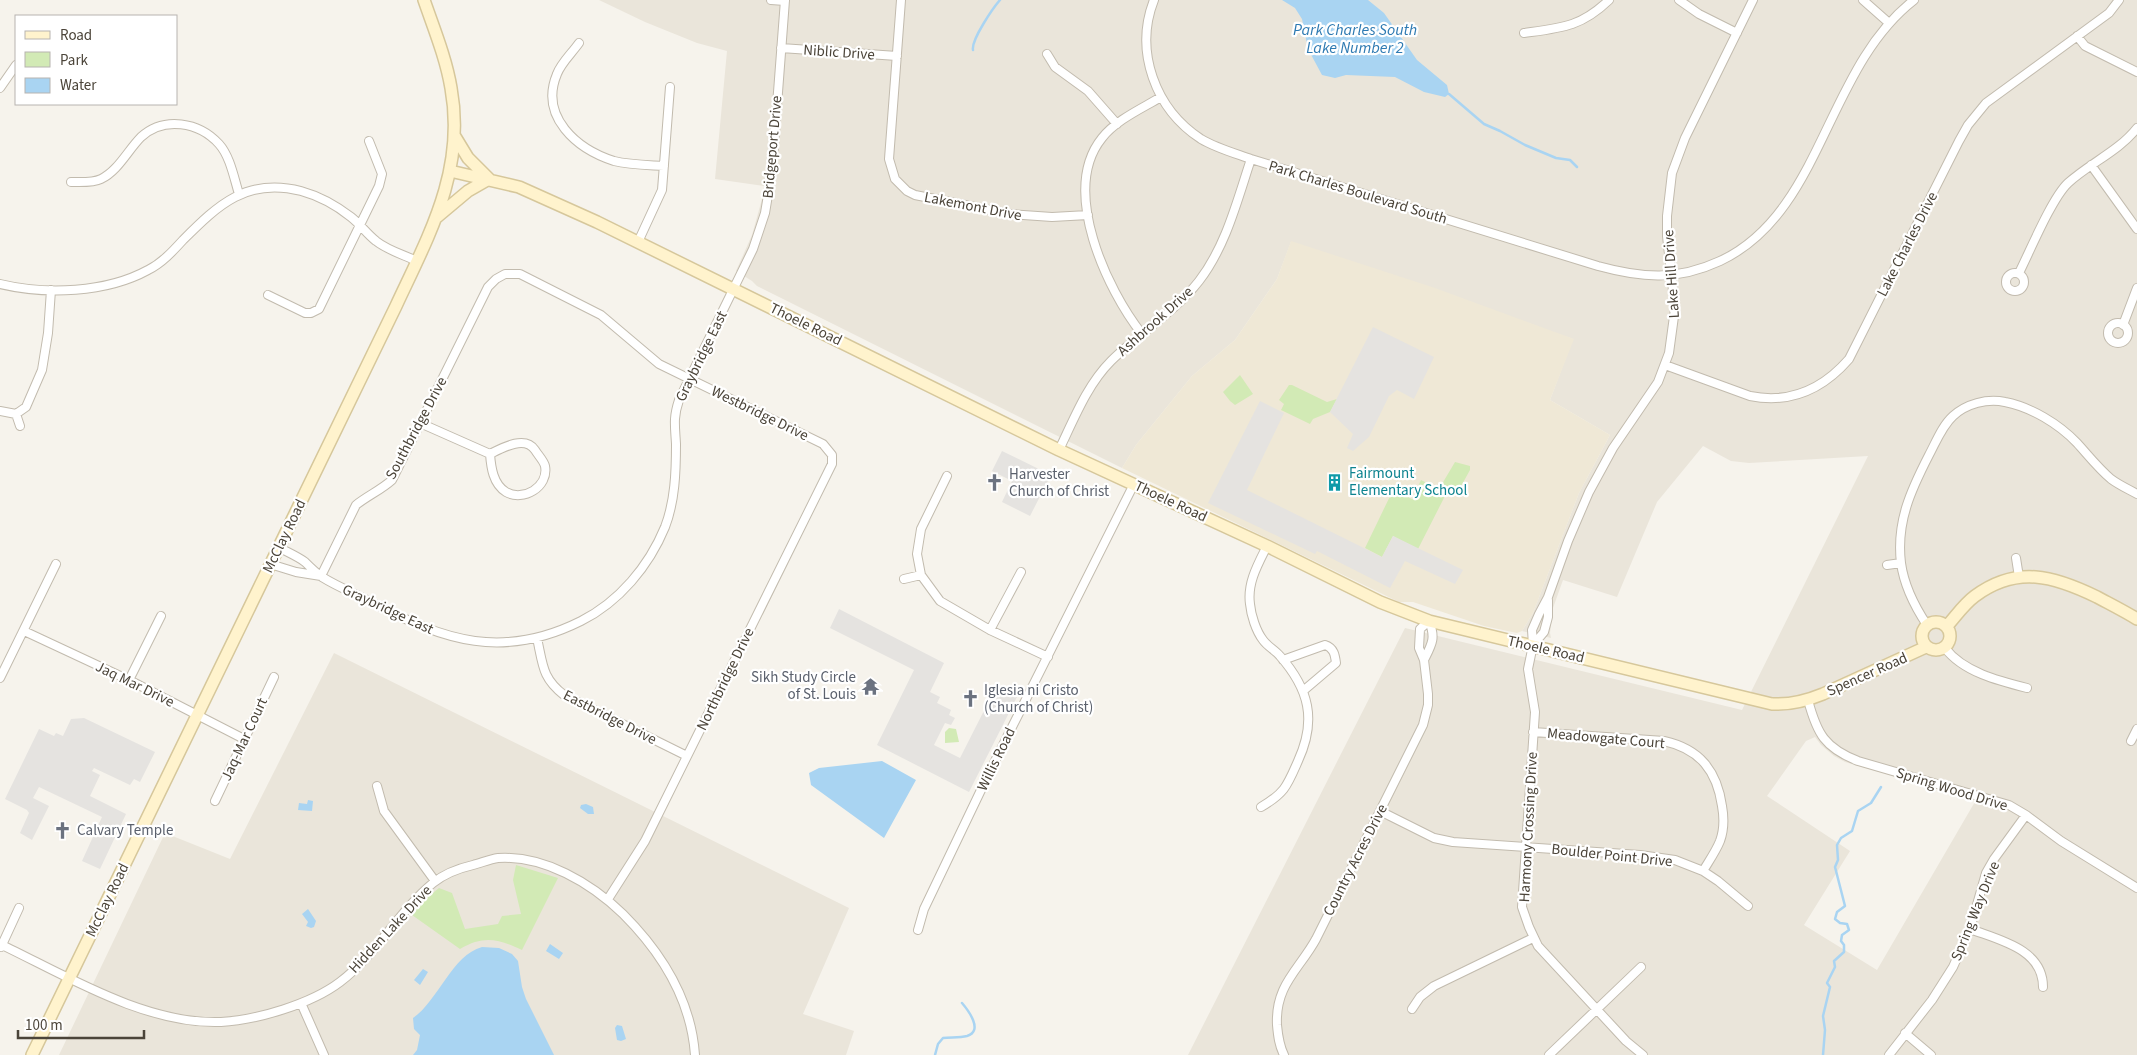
<svg xmlns="http://www.w3.org/2000/svg" width="2137" height="1055" viewBox="0 0 2137 1055" font-family="'Source Sans 3',sans-serif">
<rect width="100%" height="100%" fill="#f6f3ec"/>
<path fill="#eae5da" fill-rule="evenodd" d="M599,0H2137V1055H1188L1405,628L1742,710L1868,456L1749,463L1731,461L1703,446L1657,502L1617,597L1563,580L1553,608L1550,633L1551,638L1522,631L1533,613L1579,493L1610,435L1550,400L1573,339L1291,242L1277,279L1235,340L1192,376L1136,445L1122,468L757,286L752,281L736,271L752,235L762,199L764,186L715,179L727,51L697,43L645,22ZM1815,737L1821,745L1834,756L1845,762L1976,800L1877,970L1804,925L1850,851L1767,796L1806,741Z
M334,653L849,908L803,1014L854,1031L846,1055H59L165,833L230,859Z"/>
<path fill="#efe8d6" d="M1291,241L1435,288L1574,339L1550,400L1610,435L1579,493L1533,613L1522,631L1517,633L1484,626L1413,602H1399L1122,468L1136,445L1192,376L1235,340L1277,279Z"/>
<path fill="#d2eab5" d="M1240,375L1253,394L1235,405L1230,401L1223,392Z
M1289,385H1292L1327,402L1337,399L1330,412L1313,419L1310,424L1281,410L1284,404L1279,400Z
M1455,462L1470,466V470L1460,488L1446,494L1418,549L1393,536L1382,557L1365,548L1393,490L1412,499L1421,480L1439,489Z
M949,728L956,729L959,742L945,743V732Z
M516,865L558,878L522,950C498,939 484,935 460,949L412,915L423,901L439,888L452,893L465,929L498,924L502,916L521,914L513,880Z"/>
<path fill="#e5e3e0" d="M1373,327L1434,357L1414,399L1397,390L1389,396L1369,437L1353,451L1347,448L1353,434L1330,412Z
M1260,401L1284,413L1247,490L1382,557L1393,536L1463,570L1455,584L1405,561L1390,588L1317,551L1315,554L1208,503Z
M1002,451L1051,475L1030,516L1002,502L1012,481L992,471Z
M839,609L944,663L930,692L940,697L937,703L951,710L949,715L955,718L951,725L945,723L934,745L960,758L996,687L1017,697L969,792L877,745L914,670L830,628Z
M84,718L155,752L140,782L134,779L130,785L94,768L92,771L100,775L90,796L126,814L100,869L82,861L102,817L39,787L33,798L49,806L32,840L20,833L29,813L27,810L5,799L39,729L54,736L56,733L63,736L71,719Z"/>
<path fill="#a9d4f2" d="M1282,0H1368L1384,13L1417,60L1447,85L1449,94L1445,97L1424,92L1395,77L1346,75L1335,78L1322,75L1308,49L1302,19L1295,8Z
M882,761L916,780L884,838L811,785L809,773L819,768Z
M308,800L313,801L312,811L298,810L299,803L307,804Z
M586,804L593,807L594,814H588L580,808L581,805Z
M308,909L316,921L314,927L311,928L306,926L308,922L302,914Z
M550,944L563,953L559,959L546,951Z
M482,947L499,948L512,954L518,961L522,987L526,999L554,1055H413L417,1050L420,1035L414,1029L413,1018C438,1001 452,955 482,947Z
M423,969L428,972L420,985L414,980Z
M617,1025L622,1026L626,1039L621,1041L617,1040L615,1028Z"/>
<g fill="none" stroke-linecap="round" stroke-linejoin="round">
<path stroke="#a9d4f2" stroke-width="2.5" d="M973,50C971,40 993,8 1000,0
M1449,94L1484,124L1500,131L1525,145L1556,158L1570,160L1577,167
M935,1055L938,1044L943,1038C951,1037 959,1038 967,1036C984,1031 968,1010 962,1003
M1823,1055L1825,1030L1823,1016L1830,987L1827,983L1835,967L1834,961L1844,952V945L1841,941L1842,935L1849,930L1847,924L1840,923L1835,919L1837,912L1845,906L1835,867L1838,860L1837,845L1841,838L1852,831L1858,811L1871,803L1881,787"/>
<defs>
<path id="street" d="M771,0L785,1
M901,0L889,159L895,179L907,191L915,195L1010,214L1052,217L1088,215
M1154,0C1134,51 1155,109 1201,139C1216,148 1234,153 1251,159L1598,266C1642,278 1677,281 1720,261C1823,213 1825,69 1914,0
M1679,0L1699,14L1737,33
M1863,0L1889,23
M1524,33C1561,28 1581,27 1609,0
M2077,36L2085,46L2137,72
M579,43C572,53 561,63 557,74C539,117 577,149 614,161C630,165 648,165 664,166
M781,48L897,56
M1047,54L1055,67L1088,91L1117,124
M0,88L16,65
M2091,165L2137,229
M71,182C81,182 93,183 101,179C118,171 128,150 141,137C164,116 199,122 219,144C230,156 234,178 239,194
M638,242L662,190L670,87
M2006 282a9 9 0 1 1 18 0a9 9 0 1 1-18 0Z
M2019,273C2030,251 2052,198 2068,183C2090,163 2119,151 2137,128
M0,284C46,295 106,293 148,270C162,263 173,251 183,240C218,205 247,177 301,191C319,196 337,206 351,217C360,224 367,234 376,241C387,250 404,255 417,261
M268,295L305,313H311L319,309L379,186L382,174L369,141
M2108 333a10 10 0 1 1 20 0a10 10 0 1 1-20 0Z
M2123,325L2137,288
M1142,334C1107,290 1060,190 1102,138C1116,120 1141,109 1161,97
M1665,365L1750,396C1790,404 1822,390 1849,359L1959,141L1968,125L1986,103L2109,13L2119,0
M0,411L16,414L26,407L42,370L48,333L51,290
M16,414L20,426
M420,423L490,454C502,448 525,435 535,450C538,455 544,461 545,466C549,487 523,502 506,492C493,484 491,467 490,454
M1059,450C1074,419 1087,385 1111,361C1139,333 1174,313 1199,281C1226,246 1237,201 1251,159
M947,476L921,529L917,554L921,575L940,601L990,630L1048,657
M278,547C287,552 297,556 305,562C310,567 316,573 322,577C338,587 356,594 373,603C445,641 503,660 581,621C619,602 649,566 665,527C675,501 676,472 676,444C675,426 673,418 679,400L753,249L765,213L772,171L785,0
M2016,558L2019,577
M270,564L296,572L321,576
M1887,565L1901,563
M321,576L356,505C367,496 381,490 392,480L488,287L496,279L505,274H520L601,315L659,364L823,444L832,455V464L645,841L608,899
M904,579L921,575
M1548,600V617L1544,632L1533,645L1528,669L1535,712L1522,907L1529,927L1538,946L1626,1041L1643,1055
M1927,625C1915,607 1904,585 1901,563C1896,522 1911,490 1929,455C1936,442 1942,426 1953,416C1966,404 1987,398 2005,402C2031,407 2059,424 2077,443C2088,455 2098,468 2111,479C2119,485 2128,489 2137,494
M990,630L1021,572
M24,631L129,680L244,739
M537,638C543,665 542,678 564,695L687,756
M1533,645L1532,630L1539,614L1548,597L1568,541L1589,492L1613,448L1658,382L1669,353L1675,309L1667,236V216L1672,173L1685,138L1753,0
M1945,648C1963,672 1999,681 2027,688
M1283,660L1325,645C1334,648 1335,655 1336,663L1303,691
M0,678L56,564
M129,680L161,616
M1808,700C1817,734 1825,748 1858,761L2009,805L2026,815L2061,841L2137,888
M1533,732L1664,741C1700,749 1717,771 1722,806C1724,817 1724,830 1720,841C1716,851 1709,861 1703,871
M2131,741L2137,729
M377,786L384,811L435,881
M215,801L274,677
M1261,807C1285,793 1287,786 1298,761C1317,720 1309,689 1280,656C1275,650 1267,646 1263,640C1256,631 1251,615 1250,604C1247,583 1258,564 1267,546
M1380,811L1434,838L1453,842L1640,855L1675,860L1703,871L1718,881L1748,906
M1970,929C1999,940 2043,949 2043,987
M918,930L924,909L992,767L1134,484
M0,944C65,975 146,1025 221,1022C257,1020 311,1004 340,982C377,954 398,912 433,883C444,874 460,868 473,865C481,863 490,859 498,858C544,855 591,883 623,914C661,952 691,999 695,1055
M1,947L19,908
M301,1003L324,1055
M1412,1009L1420,997L1434,986L1533,938
M1905,1033L1931,1055
M1284,1055C1279,1045 1278,1036 1277,1025C1275,985 1299,970 1316,939L1423,725L1428,705V694L1424,660L1419,648L1420,629L1429,621C1436,638 1432,644 1424,660
M1549,1055L1641,967
M1889,1055L1932,1000L1953,967L1970,929L1986,873L1994,859L2026,815"/>
<path id="secondary" d="M454,135L468,158L489,179
M450,171L519,187L597,222L1059,450L1267,546L1380,602L1429,621L1772,704C1791,705 1806,701 1823,694L1926,647
M437,217L468,191L489,179
M1922 636a14 14 0 1 1 28 0a14 14 0 1 1-28 0Z
M1947,626C1956,616 1964,604 1975,596C2017,565 2054,576 2097,597C2110,604 2124,611 2137,619
M32,1055L396,306C429,235 466,170 451,88C446,58 434,29 424,0"/>
</defs>
<use href="#street" stroke="#c2bbae" stroke-width="10"/>
<use href="#secondary" stroke="#d6c79b" stroke-width="14"/>
<use href="#street" stroke="#fff" stroke-width="8"/>
<use href="#secondary" stroke="#fff3cd" stroke-width="11"/>
</g>
<defs>
<symbol id="building-bare" viewBox="-9 -9 18 18"><path d="M-4-6H4V6H1V3H-1V6H-4ZM-2.5-4.3h1.7v1.8h-1.7ZM.8-4.3h1.7v1.8H.8ZM-2.5-1h1.7V.8h-1.7ZM.8-1h1.7V.8H.8Z" fill="#0f9aa8" stroke="#fff" stroke-width="2.5" paint-order="stroke"/></symbol>
<symbol id="church-bare" viewBox="-9 -9 18 18"><path d="M-1.2-6h2.4v3.5h3.3v2.4h-3.3V6h-2.4V-.1h-3.3v-2.4h3.3Z" fill="#6b7280" stroke="#fff" stroke-width="2.5" paint-order="stroke"/></symbol>
<symbol id="temple-bare" viewBox="-9 -9 18 18"><path d="M0-6L5-2H3V0L6.5 2.5H4V6H1.5V3h-3V6H-4V2.5H-6.5L-3 0V-2H-5Z" fill="#6b7280" stroke="#fff" stroke-width="2.5" paint-order="stroke"/></symbol>
</defs>
<g fill-rule="evenodd">
<use href="#building-bare" x="1322" y="470" width="25" height="25"/>
<use href="#church-bare" x="982" y="470" width="25" height="25"/>
<use href="#temple-bare" x="858" y="674" width="25" height="25"/>
<use href="#church-bare" x="958" y="686" width="25" height="25"/>
<use href="#church-bare" x="50" y="818" width="25" height="25"/>
</g>
<g text-anchor="middle" stroke-width="4.5" stroke-linejoin="round" paint-order="stroke">
<g font-size="15" fill="#4b4439" stroke="#fff">
<text transform="translate(839 52) rotate(4)" y="5">Niblic Drive</text>
<text transform="translate(772 147) rotate(-85)" y="5">Bridgeport Drive</text>
<text transform="translate(1358 192) rotate(17)" y="5">Park Charles Boulevard South</text>
<text transform="translate(973 206) rotate(11)" y="5">Lakemont Drive</text>
<text transform="translate(1907 244) rotate(-63)" y="5">Lake Charles Drive</text>
<text transform="translate(1671 274) rotate(-94)" y="5">Lake Hill Drive</text>
<text transform="translate(1155 321) rotate(-42)" y="5">Ashbrook Drive</text>
<text transform="translate(806 324) rotate(26)" y="5">Thoele Road</text>
<text transform="translate(701 356) rotate(-64)" y="5">Graybridge East</text>
<text transform="translate(760 413) rotate(26)" y="5">Westbridge Drive</text>
<text transform="translate(416 428) rotate(-62)" y="5">Southbridge Drive</text>
<text transform="translate(1171 501) rotate(25)" y="5">Thoele Road</text>
<text transform="translate(284 536) rotate(-64)" y="5">McClay Road</text>
<text transform="translate(388 609) rotate(25)" y="5">Graybridge East</text>
<text transform="translate(1546 649) rotate(13)" y="5">Thoele Road</text>
<text transform="translate(1867 674) rotate(-24)" y="5">Spencer Road</text>
<text transform="translate(725 679) rotate(-64)" y="5">Northbridge Drive</text>
<text transform="translate(135 684) rotate(26)" y="5">Jaq Mar Drive</text>
<text transform="translate(610 717) rotate(27)" y="5">Eastbridge Drive</text>
<text transform="translate(1606 738) rotate(5)" y="5">Meadowgate Court</text>
<text transform="translate(244 739) rotate(-65)" y="5">Jaq-Mar Court</text>
<text transform="translate(996 759) rotate(-64)" y="5">Willis Road</text>
<text transform="translate(1952 789) rotate(17)" y="5">Spring Wood Drive</text>
<text transform="translate(1528 827) rotate(-87)" y="5">Harmony Crossing Drive</text>
<text transform="translate(1612 855) rotate(6)" y="5">Boulder Point Drive</text>
<text transform="translate(1355 860) rotate(-63)" y="5">Country Acres Drive</text>
<text transform="translate(107 900) rotate(-64)" y="5">McClay Road</text>
<text transform="translate(1975 911) rotate(-68)" y="5">Spring Way Drive</text>
<text transform="translate(390 929) rotate(-47)" y="5">Hidden Lake Drive</text>
</g>
<g font-size="15" fill="#0d838f" stroke="#fff" text-anchor="start">
<text x="1349" y="478">Fairmount<tspan x="1349" dy="17">Elementary School</tspan></text>
</g>
<g font-size="15" fill="#5b616d" stroke="#fff" text-anchor="start">
<text x="1009" y="479">Harvester<tspan x="1009" dy="17">Church of Christ</tspan></text>
<text x="856" y="682" text-anchor="end">Sikh Study Circle<tspan x="856" dy="17">of St. Louis</tspan></text>
<text x="984" y="695">Iglesia ni Cristo<tspan x="984" dy="17">(Church of Christ)</tspan></text>
<text x="77" y="835">Calvary Temple</text>
</g>
<g font-size="16" font-style="italic" fill="#2e7ab2" stroke="#fff">
<text x="1355" y="35">Park Charles South<tspan x="1355" dy="18">Lake Number 2</tspan></text>
</g>
</g>
<rect x="15" y="15" width="162" height="90" fill="#ffffff" stroke="#b7b4b0"/>
<rect x="25" y="31" width="25" height="8" fill="#fff3cd" stroke="#b7b4b0"/>
<text x="60" y="40" font-size="15" fill="#4b4439">Road</text>
<rect x="25" y="52" width="25" height="15" fill="#d2eab5" stroke="#b7b4b0"/>
<text x="60" y="65" font-size="15" fill="#4b4439">Park</text>
<rect x="25" y="78" width="25" height="15" fill="#a9d4f2" stroke="#b7b4b0"/>
<text x="60" y="90" font-size="15" fill="#4b4439">Water</text>
<path d="M18 1030v8h126v-8" fill="none" stroke="#4b4439" stroke-width="2.5"/>
<text x="25" y="1030" font-size="15" fill="#4b4439" stroke="#ffffff" stroke-width="4" paint-order="stroke">100 m</text>
</svg>
